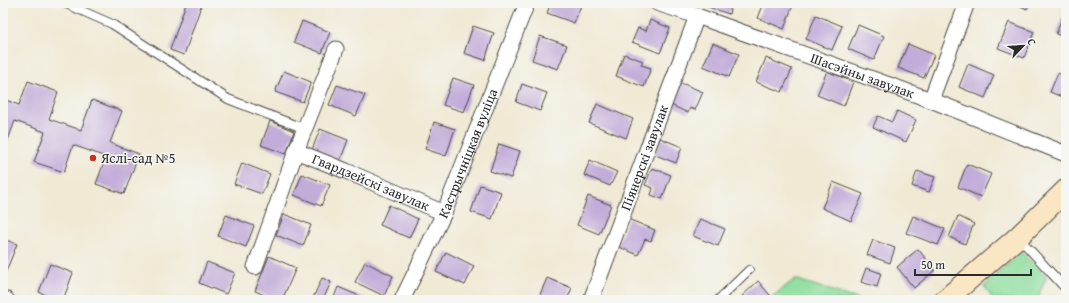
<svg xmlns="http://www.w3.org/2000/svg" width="1069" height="303" viewBox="0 0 1069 303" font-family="'Gentium Book Plus',serif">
<rect width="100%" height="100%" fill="#f6f6f2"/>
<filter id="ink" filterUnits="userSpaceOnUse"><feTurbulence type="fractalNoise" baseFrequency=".025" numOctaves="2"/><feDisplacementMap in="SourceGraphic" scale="8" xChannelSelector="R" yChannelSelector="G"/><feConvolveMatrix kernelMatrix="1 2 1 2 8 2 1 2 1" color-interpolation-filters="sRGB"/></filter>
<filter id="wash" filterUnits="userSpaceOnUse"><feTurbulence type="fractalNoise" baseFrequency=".012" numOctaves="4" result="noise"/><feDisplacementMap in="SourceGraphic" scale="16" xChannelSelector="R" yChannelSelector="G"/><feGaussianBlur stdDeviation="0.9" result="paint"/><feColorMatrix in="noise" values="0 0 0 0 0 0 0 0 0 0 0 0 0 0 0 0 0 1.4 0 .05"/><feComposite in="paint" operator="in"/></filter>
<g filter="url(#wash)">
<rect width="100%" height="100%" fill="#f0e9d4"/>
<path fill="#8ddd9d" stroke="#5c8464" d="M1021,252L1047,277L1039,294L1044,300H993L984,286Z
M795,279L861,300H777L773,296Z"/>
<g id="blocks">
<path fill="#c2acd9" d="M186,3H202L184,55L170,50Z
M551,3H582L574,23L547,13Z
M709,3H732L729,14L708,7Z
M764,3H788L793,5L784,29L758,18Z
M1014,3H1030L1027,9Z
M1066,7V38L1056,34Z
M816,15L842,26L832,50L806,39Z
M650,20L670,28L660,53L632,42L638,28L646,31Z
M302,21L330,32L322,53L294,42Z
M1009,22L1034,32L1024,58L998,48Z
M858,25L884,36L874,60L848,49Z
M473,26L494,33L485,60L464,53Z
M540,36L567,45L558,69L532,60Z
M713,43L739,54L729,77L703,66Z
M908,44L934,55L924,78L898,68Z
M624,54L643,61L641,65L651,68L644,87L616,76Z
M766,58L792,69L782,92L756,82Z
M968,64L994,75L985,98L959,87Z
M284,71L311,82L303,102L275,92Z
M827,71L853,82L844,106L817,95Z
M1058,73L1066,77V88L1062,97L1050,92Z
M453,78L474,85L464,112L443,105Z
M28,81L58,92L49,119L81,130L92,100L122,111L110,143L139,154L124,194L96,184L106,157L73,145L64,172L34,162L45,132L15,121L5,148L3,147V99L19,105Z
M681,83L703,92L695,110L690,108L688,113L671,105Z
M522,84L547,93L540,111L516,102Z
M337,85L365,95L356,116L329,105Z
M597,104L633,119L626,138L589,123Z
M897,111L916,120L906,142L873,127L878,116L892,122Z
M270,121L294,131L286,154L261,145Z
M434,122L455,129L446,156L425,149Z
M320,129L348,140L340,161L312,150Z
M660,138L682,147L676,163L653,154Z
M499,144L520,151L511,178L490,171Z
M590,160L617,172L610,186L584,175Z
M242,163L270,174L262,194L234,184Z
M967,164L991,174L981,197L958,187Z
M652,168L671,175L662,199L651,195L653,188L645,185Z
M917,171L935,177L929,192L912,186Z
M302,174L330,185L321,206L294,195Z
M833,182L863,194L851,221L822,208Z
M480,185L501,192L492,219L471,212Z
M588,196L611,205L599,234L577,225Z
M389,205L418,219L409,238L380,225Z
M284,214L311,225L303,246L276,235Z
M226,215L254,226L246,247L218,236Z
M913,216L945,229L938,245L906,233Z
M958,216L974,224L965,244L949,237Z
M628,219L655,230L651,241L645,239L638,255L617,246Z
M700,219L725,229L718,246L693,236Z
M3,239L17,244L3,279Z
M873,240L895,248L890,263L867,255Z
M918,249L935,270L914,288L897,267Z
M446,252L474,266L465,285L436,272Z
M269,256L296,268L282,300H276L255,291Z
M207,262L235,273L226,294L199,283Z
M365,262L393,276L384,296L355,282Z
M50,264L73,273L63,300H57L39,292Z
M866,268L881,273L877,287L861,282Z
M322,278L331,282L323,300H312Z
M547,278L572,288L567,300H543V299L539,297Z
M758,281L768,293L775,300H742L740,298Z
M338,287L369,300H333Z"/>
</g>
</g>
<g filter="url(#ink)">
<use href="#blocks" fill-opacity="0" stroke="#494844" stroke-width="1"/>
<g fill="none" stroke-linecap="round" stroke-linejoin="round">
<defs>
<path id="lane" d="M64,3L112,24L228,99L305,129
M1019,238L1066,289
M718,300L749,270"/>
<g id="street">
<path id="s1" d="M657,3L697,16L931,100L1066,154"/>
<path d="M931,100L967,3"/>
<path id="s2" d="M296,151L346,171L444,213"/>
<path d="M255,267L296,151L336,49"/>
<path d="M3,299L7,300"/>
<path id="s3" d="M402,300L444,213L527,3"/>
<path id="s4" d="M591,300L697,16"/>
</g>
<path id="secondary" d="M945,300L1018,237L1066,190"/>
</defs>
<use href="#lane" stroke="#494844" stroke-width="10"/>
<use href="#street" stroke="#494844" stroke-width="17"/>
<use href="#secondary" stroke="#494844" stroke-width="23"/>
<use href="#lane" stroke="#fff" stroke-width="8"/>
<use href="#street" stroke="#fff" stroke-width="15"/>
<use href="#secondary" stroke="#fbe6c4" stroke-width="21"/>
</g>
</g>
<circle fill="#c8321e" stroke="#f6f6f2" stroke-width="1.5" cx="93" cy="158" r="4"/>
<g text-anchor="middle" stroke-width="3" stroke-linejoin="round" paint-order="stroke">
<g font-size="14" fill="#2b2b2b" stroke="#f6f6f2">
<text dy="5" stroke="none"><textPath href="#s1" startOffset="218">Шасэйны завулак</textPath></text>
<text dy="5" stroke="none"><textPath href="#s3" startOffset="161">Кастрычніцкая вуліца</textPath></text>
<text dy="5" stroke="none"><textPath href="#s4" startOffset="152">Піянерскі завулак</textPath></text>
<text dy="5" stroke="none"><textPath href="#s2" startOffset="81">Гвардзейскі завулак</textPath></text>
</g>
<g font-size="14" fill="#2b2b2b" stroke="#f6f6f2" text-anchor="start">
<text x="101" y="163">Яслі-сад №5</text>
</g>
</g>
<rect width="1069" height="303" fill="none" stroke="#f6f6f2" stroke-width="16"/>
<g transform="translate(1023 46) rotate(65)" stroke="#f6f6f2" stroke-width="3" paint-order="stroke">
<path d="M0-3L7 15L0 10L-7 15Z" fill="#2b2b2b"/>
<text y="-6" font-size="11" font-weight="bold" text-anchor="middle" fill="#2b2b2b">С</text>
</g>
<path d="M915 269v6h116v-6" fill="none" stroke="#2b2b2b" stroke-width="2"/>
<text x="921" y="269" font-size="12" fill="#2b2b2b" stroke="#f6f6f2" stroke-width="3" paint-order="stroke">50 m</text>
</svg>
